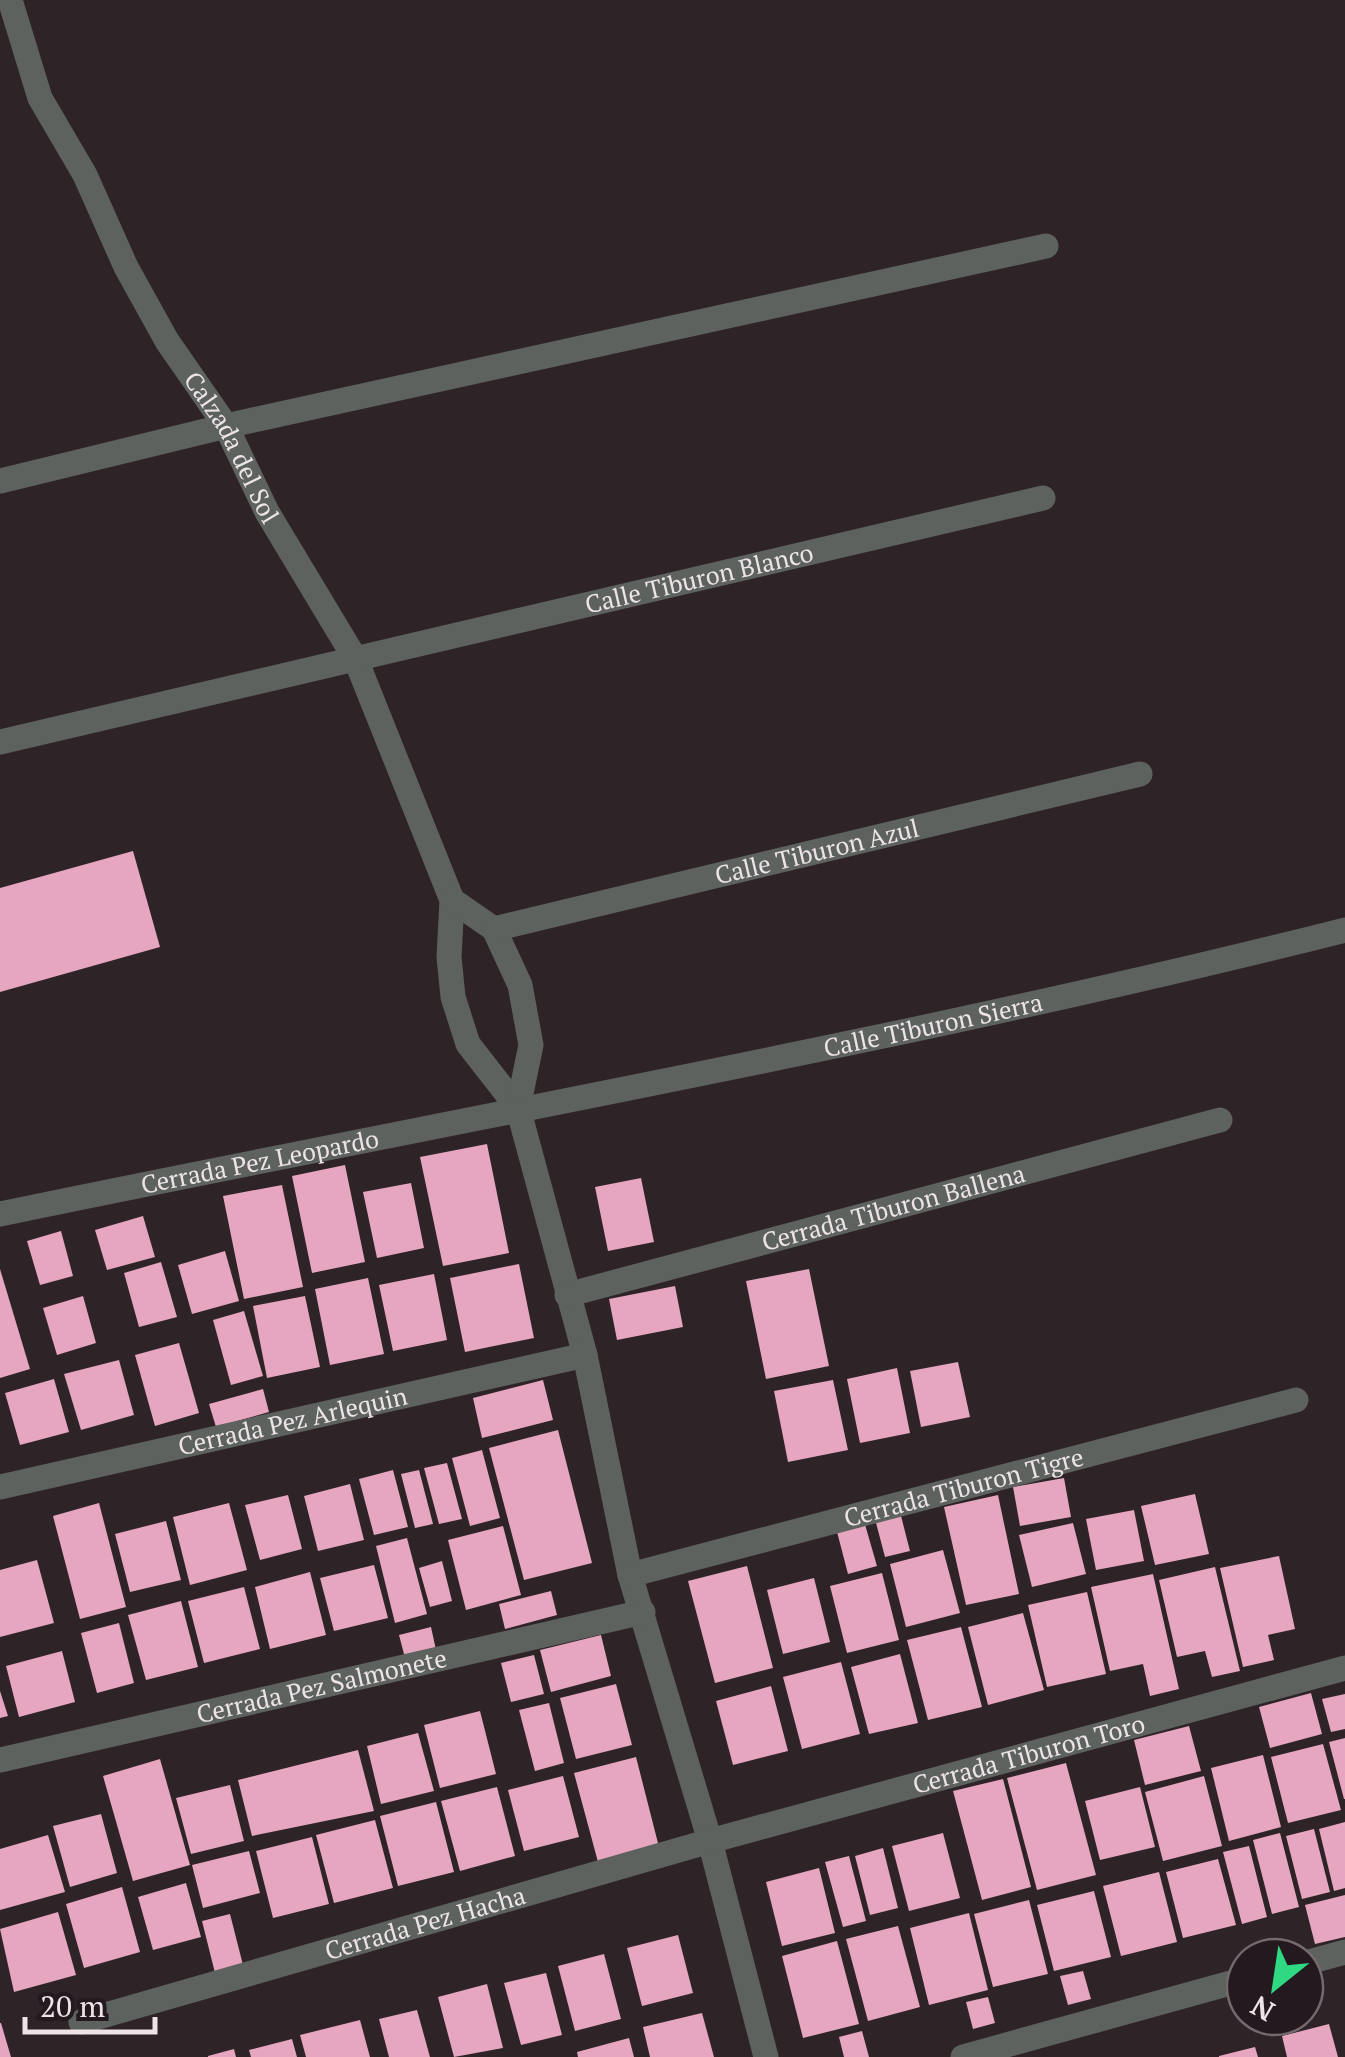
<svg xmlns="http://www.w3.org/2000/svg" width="1345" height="2057" viewBox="0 0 1345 2057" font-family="'PT Serif',serif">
<rect width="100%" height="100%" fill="#2e2327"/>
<path fill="#e6a6bf" d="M133,851L160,947L0,992V888Z
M487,1144L509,1253L443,1266L420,1157Z
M345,1165L365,1262L312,1273L292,1176Z
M641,1178L654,1242L608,1251L595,1187Z
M411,1183L424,1248L377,1258L363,1192Z
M282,1185L303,1287L244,1299L223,1196Z
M143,1216L155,1257L107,1270L95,1230Z
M61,1231L73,1276L40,1285L27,1241Z
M225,1251L239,1301L192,1314L178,1265Z
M161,1262L177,1317L139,1327L124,1273Z
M519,1264L534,1338L465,1352L450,1278Z
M0,1269L30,1369L0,1378Z
M809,1269L829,1366L766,1379L746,1281Z
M434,1274L447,1340L393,1351L379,1285Z
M368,1278L384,1354L330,1365L315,1289Z
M675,1286L683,1327L617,1340L609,1299Z
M83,1296L96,1343L57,1355L43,1308Z
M305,1296L320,1367L267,1378L253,1306Z
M244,1311L263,1376L231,1385L213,1320Z
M179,1343L199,1413L155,1426L135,1355Z
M119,1360L134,1415L81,1430L64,1374Z
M958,1362L970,1417L921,1427L910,1371Z
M897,1368L910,1433L860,1443L847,1379Z
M54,1379L69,1432L20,1445L5,1393Z
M543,1380L553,1420L482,1438L473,1398Z
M833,1380L848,1450L788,1462L774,1391Z
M263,1389L269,1412L216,1427L209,1404Z
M558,1430L592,1563L524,1580L489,1448Z
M482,1450L500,1518L470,1526L452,1458Z
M447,1463L462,1519L439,1524L424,1468Z
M393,1470L408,1527L374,1535L359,1479Z
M419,1470L433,1524L415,1528L401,1474Z
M1064,1478L1071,1517L1020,1526L1013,1487Z
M350,1484L364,1540L318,1551L304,1496Z
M1195,1494L1209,1554L1155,1565L1141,1506Z
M288,1495L302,1549L260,1560L245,1505Z
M998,1495L1019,1594L966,1605L944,1507Z
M99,1503L126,1607L80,1619L53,1516Z
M229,1503L247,1570L190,1585L173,1517Z
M1134,1510L1144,1561L1096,1570L1086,1519Z
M900,1512L910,1551L885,1557L875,1519Z
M166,1521L181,1580L130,1592L115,1534Z
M864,1521L877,1566L848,1574L836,1528Z
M1073,1523L1086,1574L1032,1587L1019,1535Z
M503,1526L521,1595L466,1610L448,1540Z
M407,1538L427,1614L395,1623L376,1546Z
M943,1550L960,1613L906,1627L890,1564Z
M1279,1556L1295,1629L1268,1635L1274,1660L1243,1667L1220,1568Z
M37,1560L54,1623L0,1637V1570Z
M442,1561L452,1601L430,1607L419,1568Z
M374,1565L388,1618L334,1631L320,1578Z
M747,1566L773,1668L715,1683L688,1581Z
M1215,1567L1240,1671L1212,1677L1205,1651L1177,1657L1159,1580Z
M310,1572L326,1635L270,1649L255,1587Z
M882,1573L899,1640L847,1653L830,1586Z
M1153,1574L1179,1689L1150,1696L1143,1664L1110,1671L1091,1587Z
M814,1578L830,1642L783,1654L767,1590Z
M244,1587L260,1649L204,1663L188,1601Z
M551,1591L557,1615L505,1629L499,1604Z
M1087,1592L1106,1674L1047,1687L1028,1605Z
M181,1601L198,1667L146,1680L128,1615Z
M1023,1613L1044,1690L988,1705L968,1627Z
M119,1623L134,1683L97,1693L81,1633Z
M431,1627L436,1650L405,1658L399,1635Z
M961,1627L982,1707L928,1720L907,1640Z
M601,1635L611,1676L551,1692L540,1650Z
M62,1651L75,1702L19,1717L6,1666Z
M900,1654L918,1723L869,1734L851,1667Z
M534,1655L544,1694L511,1702L501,1663Z
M841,1662L860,1734L802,1749L783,1677Z
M616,1684L632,1745L576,1759L560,1698Z
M771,1686L788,1751L733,1765L716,1701Z
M0,1691L8,1716L0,1718Z
M1311,1693L1322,1734L1270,1748L1259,1707Z
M1345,1694V1729L1331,1732L1322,1699Z
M549,1703L564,1763L535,1771L519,1710Z
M480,1711L496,1774L440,1788L424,1725Z
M1189,1726L1201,1771L1145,1785L1134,1740Z
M418,1733L434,1791L381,1804L367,1746Z
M1345,1738V1799H1344L1329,1742Z
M1323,1744L1341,1810L1288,1823L1271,1757Z
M358,1750L374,1811L252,1836L238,1780Z
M1263,1755L1281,1827L1229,1841L1211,1768Z
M636,1757L659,1847L598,1862L574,1773Z
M160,1759L190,1865L133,1881L103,1776Z
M1066,1763L1096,1875L1037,1890L1007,1778Z
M563,1776L579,1837L524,1851L508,1790Z
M1204,1776L1222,1846L1163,1861L1145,1792Z
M1003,1779L1031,1887L982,1900L953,1791Z
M230,1785L244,1841L191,1854L176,1798Z
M497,1787L515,1856L460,1871L441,1801Z
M1140,1787L1155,1847L1100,1860L1085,1801Z
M436,1802L454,1872L398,1886L380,1816Z
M101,1814L117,1873L70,1887L53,1826Z
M375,1820L393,1888L334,1903L316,1835Z
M1345,1822V1888L1334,1891L1319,1829Z
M1314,1829L1330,1892L1302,1899L1286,1836Z
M943,1833L960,1898L909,1911L892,1846Z
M1280,1833L1299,1907L1272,1914L1253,1840Z
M48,1835L65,1892L0,1910V1849Z
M312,1837L329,1904L273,1918L256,1851Z
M1249,1846L1267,1917L1242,1924L1223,1852Z
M883,1848L898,1908L870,1915L855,1856Z
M249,1851L260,1893L203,1908L192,1865Z
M849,1856L866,1921L843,1927L825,1862Z
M1218,1859L1236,1925L1183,1938L1166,1872Z
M819,1868L835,1933L782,1946L766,1882Z
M1159,1872L1177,1942L1121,1956L1103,1886Z
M186,1883L201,1937L153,1950L138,1897Z
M122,1887L140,1952L84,1968L66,1904Z
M1094,1891L1111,1957L1054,1971L1037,1905Z
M1345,1895V1937L1315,1944L1305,1905Z
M1029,1900L1048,1974L993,1987L974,1914Z
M58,1912L76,1975L14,1992L0,1929Z
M969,1913L988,1990L929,2005L910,1928Z
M230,1914L243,1965L215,1973L202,1921Z
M898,1926L920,2007L868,2021L846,1939Z
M678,1935L693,1993L642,2006L627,1948Z
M837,1941L859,2024L803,2038L782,1956Z
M604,1954L621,2019L575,2031L558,1966Z
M1083,1971L1091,1999L1068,2005L1060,1976Z
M546,1973L562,2035L521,2045L504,1983Z
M487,1984L503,2048L454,2057L438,1997Z
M988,1997L995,2023L973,2029L966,2002Z
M417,2010L430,2057H389L379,2019Z
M702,2013L714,2057H650L643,2027Z
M360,2020L370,2057H306L300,2035Z
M0,2023H1L11,2057H0Z
M1329,2024L1338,2057H1287L1282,2036Z
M862,2031L869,2057H844L839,2037Z
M629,2038L634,2057H578L577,2052Z
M292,2039L297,2057H251L249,2050Z
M1255,2047L1258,2057H1219V2056Z
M234,2049L236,2057H208V2056Z"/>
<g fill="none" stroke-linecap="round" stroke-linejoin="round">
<g stroke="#5d625f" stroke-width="25">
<path id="s1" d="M10,0L40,98L85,175L126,267L167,341L226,426L267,512L356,660L452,900L449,957L453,997L468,1044L518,1108L585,1355L630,1575L710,1841L766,2057"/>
<path d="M0,481L226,426L1046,246"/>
<path id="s2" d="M0,742L1043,498"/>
<path d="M452,900L494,929L520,985L531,1045L518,1108"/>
<path id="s3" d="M494,929L1140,774"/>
<path id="s4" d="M0,1214C448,1121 901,1042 1345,930"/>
<path id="s5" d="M567,1295L1220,1120"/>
<path id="s6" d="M0,1487L585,1355"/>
<path id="s7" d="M630,1575L1296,1400"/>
<path id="s8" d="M0,1760L643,1612"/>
<path d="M1305,1963L1345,1952"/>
<path id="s9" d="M81,2022L710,1841L1345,1668"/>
<path d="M963,2057L1245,1979"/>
</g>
</g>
<g text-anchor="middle" stroke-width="10" stroke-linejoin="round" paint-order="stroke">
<g font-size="25" fill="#ece4e7" stroke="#24191e">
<text dy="9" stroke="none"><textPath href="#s1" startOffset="502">Calzada del Sol</textPath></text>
<text dy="9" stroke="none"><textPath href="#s2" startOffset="718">Calle Tiburon Blanco</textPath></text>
<text dy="9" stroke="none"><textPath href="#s3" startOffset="332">Calle Tiburon Azul</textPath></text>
<text dy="9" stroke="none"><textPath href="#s4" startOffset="952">Calle Tiburon Sierra</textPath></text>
<text dy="9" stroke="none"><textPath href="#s4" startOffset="265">Cerrada Pez Leopardo</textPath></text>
<text dy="9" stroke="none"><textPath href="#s5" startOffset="338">Cerrada Tiburon Ballena</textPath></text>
<text dy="9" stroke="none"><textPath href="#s6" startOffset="300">Cerrada Pez Arlequin</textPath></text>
<text dy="9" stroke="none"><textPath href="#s7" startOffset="345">Cerrada Tiburon Tigre</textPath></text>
<text dy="9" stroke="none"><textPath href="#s8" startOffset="330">Cerrada Pez Salmonete</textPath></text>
<text dy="9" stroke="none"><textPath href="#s9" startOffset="985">Cerrada Tiburon Toro</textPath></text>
<text dy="9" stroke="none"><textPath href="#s9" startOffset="358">Cerrada Pez Hacha</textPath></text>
</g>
</g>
<g transform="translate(1275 1987) rotate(210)"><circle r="48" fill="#24191e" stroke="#746a6e" stroke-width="2.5"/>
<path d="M0-8L18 38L0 25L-18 38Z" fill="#2fd883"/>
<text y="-15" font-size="28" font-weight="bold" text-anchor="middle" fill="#ece4e7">N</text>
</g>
<path d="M25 2017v15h130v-15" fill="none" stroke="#ece4e7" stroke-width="5"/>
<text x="40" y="2017" font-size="30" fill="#ece4e7" stroke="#24191e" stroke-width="8" paint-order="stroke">20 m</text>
</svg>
